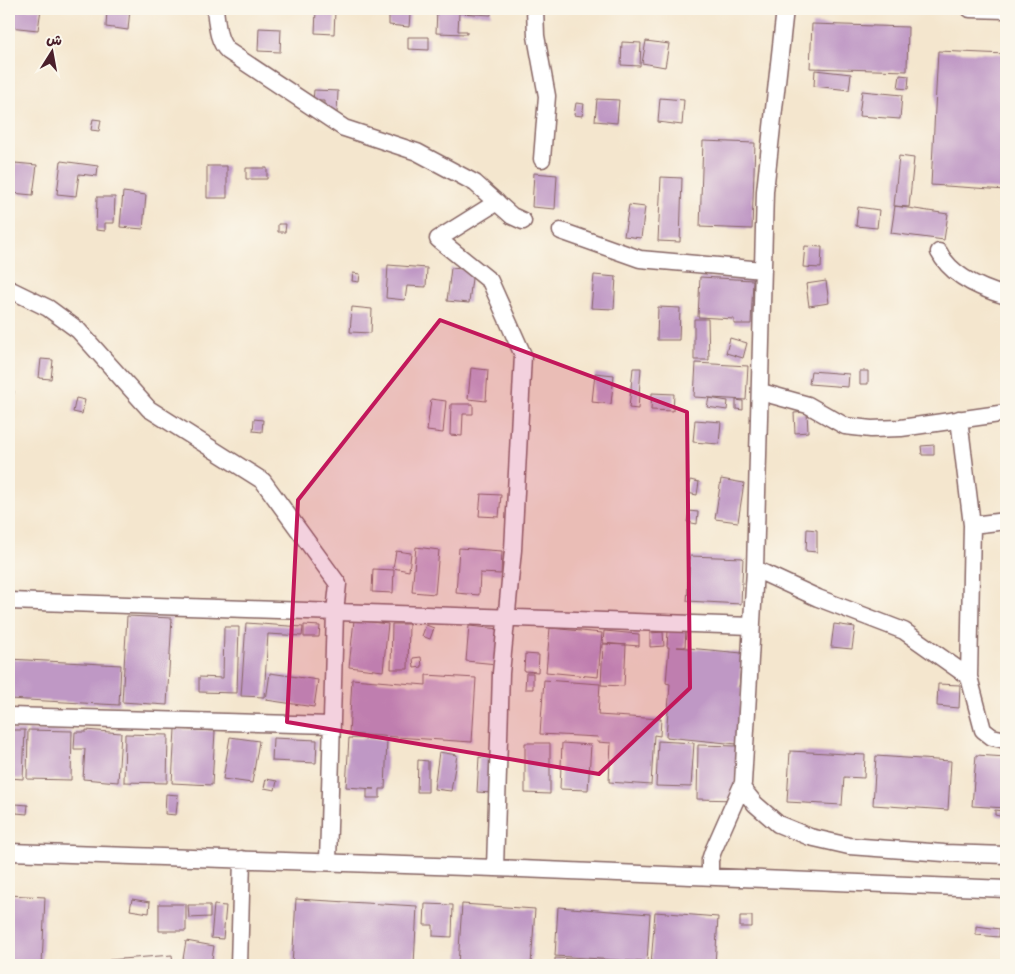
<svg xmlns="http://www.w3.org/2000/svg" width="1015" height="974" viewBox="0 0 1015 974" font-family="'Indie Flower','Playpen Sans Arabic',sans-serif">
<rect width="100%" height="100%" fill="#fbf7ec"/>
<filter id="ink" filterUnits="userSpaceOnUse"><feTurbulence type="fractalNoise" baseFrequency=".02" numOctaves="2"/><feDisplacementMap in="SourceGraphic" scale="10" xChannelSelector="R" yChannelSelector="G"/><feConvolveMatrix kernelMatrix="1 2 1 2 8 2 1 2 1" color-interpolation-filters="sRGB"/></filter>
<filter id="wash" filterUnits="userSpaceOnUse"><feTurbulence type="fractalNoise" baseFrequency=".0096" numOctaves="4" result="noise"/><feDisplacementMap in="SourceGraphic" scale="20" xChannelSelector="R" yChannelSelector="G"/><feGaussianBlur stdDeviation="1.12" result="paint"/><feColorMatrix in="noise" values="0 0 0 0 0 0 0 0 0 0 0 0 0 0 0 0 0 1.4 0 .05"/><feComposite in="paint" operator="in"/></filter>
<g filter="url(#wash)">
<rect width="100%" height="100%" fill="#f4e6ce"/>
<g id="blocks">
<path fill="#bf98c5" d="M9,9H41L38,30L9,27Z
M107,9H130L128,30L106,27Z
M437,9H491V15L459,13L458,31H467V34L436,33Z
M316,10L335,11L334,34L315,33Z
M389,12L410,14L409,27L389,25Z
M812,24L908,27L907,71L810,68Z
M259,28L281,29L280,52L258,51Z
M408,37H429V50L408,49Z
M646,41L669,44L665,67L642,63Z
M622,42L641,43L640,66L621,65Z
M938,51L1006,54V190L931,185Z
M815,70L851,74L849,90L814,86Z
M900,75L909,76L908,89L898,88Z
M314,90L338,91L337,113H324V101H313Z
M862,91L902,95L900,119L859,116Z
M660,98L684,100L682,125L658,122Z
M597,99L619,100L617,123L595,121Z
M576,103L584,104L582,116L574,115Z
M93,119L101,120L99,131L91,130Z
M703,141L755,143L752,229L700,227Z
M899,156L914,158L909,207L894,206Z
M61,161L98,166L97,176L79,174L76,196L57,194Z
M15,163L37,165L33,195L12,193Z
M207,166H227V198H207Z
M246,168H267V179H246Z
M534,173L557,175L555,209L532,207Z
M661,177L682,178L680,242L658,241Z
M123,192L146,195L143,229L120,227Z
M97,197H115L114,223H105V231L96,230Z
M629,205L645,207L641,238L624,236Z
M895,206L948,214L944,240L891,233Z
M858,207L879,210L877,228L856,226Z
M278,224H286L285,232H278Z
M805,246L822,247L821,268L803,267Z
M388,265L427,268L426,287L407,286L405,300L386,298Z
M451,268L473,270L469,303L447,301Z
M353,273L360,274L359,282L352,281Z
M594,275L616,277L614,309L591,308Z
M700,277L753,280L751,324H734V319L698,317Z
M826,281L829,303L809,306L806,284Z
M352,307L372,309L371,333L350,332Z
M658,307L680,308L679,340H657Z
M694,319H708L709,360H694Z
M730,338L747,343L743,358L726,353Z
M41,359L53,360L51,379L39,378Z
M696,363L748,366L746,400L694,397Z
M471,368L488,370L486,401L468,399Z
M633,368H641L638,409L629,408Z
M811,371L849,374L848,387L809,384Z
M860,371H868V384H860Z
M595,373L614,375L611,404L592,402Z
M9,391H14L10,421H9Z
M652,393L674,394L673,411L651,410Z
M76,398L85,400L82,414L73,412Z
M709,398L728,401L727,410L707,407Z
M431,399L446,401L443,433L427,431Z
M736,400L743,401V410L736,409Z
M451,404H473V414H463L462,436L450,435Z
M807,412L808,432L795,433L794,413Z
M254,419L263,420L262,432L253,431Z
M695,420L721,422L719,444L693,442Z
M934,445V455H922L921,446Z
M721,479L744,483L738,522L715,519Z
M690,480L699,482L697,495L687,493Z
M481,494L501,495L499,517L479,516Z
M689,511L698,512L697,524L687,522Z
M807,529L817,530V552L806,551Z
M416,547L439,550L435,594L412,592Z
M459,548L502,551L501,574L480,573L479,595L456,593Z
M396,551L411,553L409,571L393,568Z
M690,556L743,558L741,604L687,601Z
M373,569L394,570L393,593L372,592Z
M9,615H12L11,637H9Z
M127,616L172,618L167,705L122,702Z
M354,620L388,624L383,671L349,667Z
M246,623L303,627L302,636L268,634L264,697L241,696Z
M392,624H409L408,669H391Z
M834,624L855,627L852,649L831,647Z
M304,625L320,626L319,637H304Z
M426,625L434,628L430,639L422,636Z
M469,626L500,629L497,664L466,661Z
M224,627H239L237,693L199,692V677L223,678Z
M550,628L602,633L598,677L546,672Z
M604,631L639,634V646L603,643Z
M668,631H686L685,647H677L742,653L739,687H742L737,744L666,737L670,684L666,683L669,647H667Z
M663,632L664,646L650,647V633Z
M603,644L626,645L624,686L601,685Z
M525,654L539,655L538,672L524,671Z
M421,657L422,667L414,668L413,658Z
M9,659L121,665L119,705L9,699Z
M270,673L318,680L314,707L266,700Z
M526,673H533V689H525Z
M426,675L476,678L472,742L349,734L352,679L426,685Z
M544,680L600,684L598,715L661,719L660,736L654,735L651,785L609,782L611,743L597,742L598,737L540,734Z
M938,684L960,685L959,708L937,706Z
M175,729L215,731L212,785L172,783Z
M9,730H25L23,779L9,778Z
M28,730L72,731L71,780L27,779Z
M86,730L121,733L118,782L83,779L85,749H74L75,732H86Z
M125,734L168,735L167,783L124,782Z
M230,737L259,741L252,783L223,779Z
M273,738L317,740L316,763L272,761Z
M349,738L387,740L385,789H380V798H367V789H375L346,787Z
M658,741L694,743L691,787L656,786Z
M525,743H550V794L525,793Z
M562,743L591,745L588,790L560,789Z
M698,745L737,746L736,800L697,799Z
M790,751L865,755L864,778L844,777L842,805L787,802Z
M439,752L457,755L451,791L434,789Z
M976,755L1006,757V808L972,806Z
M876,756L951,761L948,810L873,805Z
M479,757L495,758L492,793L477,792Z
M418,760L428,761V792H417Z
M266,779L277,781L275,790L264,788Z
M166,794L178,795L176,815L165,814Z
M16,804L28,805L27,814L16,813Z
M995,810L1005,811L1004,817L995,815Z
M9,895L45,897L42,965H9Z
M132,899L150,902L149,913L130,910Z
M296,899L417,906L414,965H292Z
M159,904H186V931H159Z
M425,904L453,905L452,937L433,936V925H424Z
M462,904L535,909L531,965H458Z
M188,905H210V917L189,918Z
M214,905L226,906L223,939L211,938Z
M558,907L650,914L647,962L555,956Z
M655,912L718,917L715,965H651Z
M740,916H752V927H740Z
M976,926L1000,929L999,937L976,935Z
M186,941L214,946L211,965H182Z
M172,955L173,965H110L109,960Z
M555,958L645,963L644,965H555Z"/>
</g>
</g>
<g filter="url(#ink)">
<use href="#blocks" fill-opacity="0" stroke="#866564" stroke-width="1"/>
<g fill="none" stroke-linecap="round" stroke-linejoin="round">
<defs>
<path id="minor" d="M215,9C217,23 217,41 228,51L344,128L417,152L475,183L512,216L523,221
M535,9L536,36L547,96L542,159
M970,9L1006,10
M561,231L640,259L763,270
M939,252C951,276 982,289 1006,296
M9,289L48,308L78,330L149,409L263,481L338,584L335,612L328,862
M761,392L808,405L845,426L871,429L901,428L1006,413
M959,419L972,525L969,677L983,730L992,737L1006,740
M972,525L1006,521
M755,569L818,598L904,631L969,677
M9,601L752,626
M9,716L331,725
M742,788L755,804L778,824L810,837L849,846L944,853L1006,855
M9,852L495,868L1006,889
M495,868L501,673L513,550L523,355L490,281L438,239L497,202
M710,876V860L713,851L743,783L755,569L765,191L785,9
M239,965L242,859"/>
</defs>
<use href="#minor" stroke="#866564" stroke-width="19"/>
<use href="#minor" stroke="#fff" stroke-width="16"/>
</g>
</g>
<path fill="#c2185b" fill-opacity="0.2" stroke="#c2185b" stroke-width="4" stroke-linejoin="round" d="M440,320L687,412L690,688L599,774L287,722L298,500Z"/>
<rect width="1015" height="974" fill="none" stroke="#fbf7ec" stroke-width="30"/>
<g transform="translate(52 52) rotate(11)" stroke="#fbf7ec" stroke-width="4" paint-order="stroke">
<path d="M0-4L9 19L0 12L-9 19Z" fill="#4a1f2b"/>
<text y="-8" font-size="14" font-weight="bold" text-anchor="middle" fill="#4a1f2b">ش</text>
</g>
</svg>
